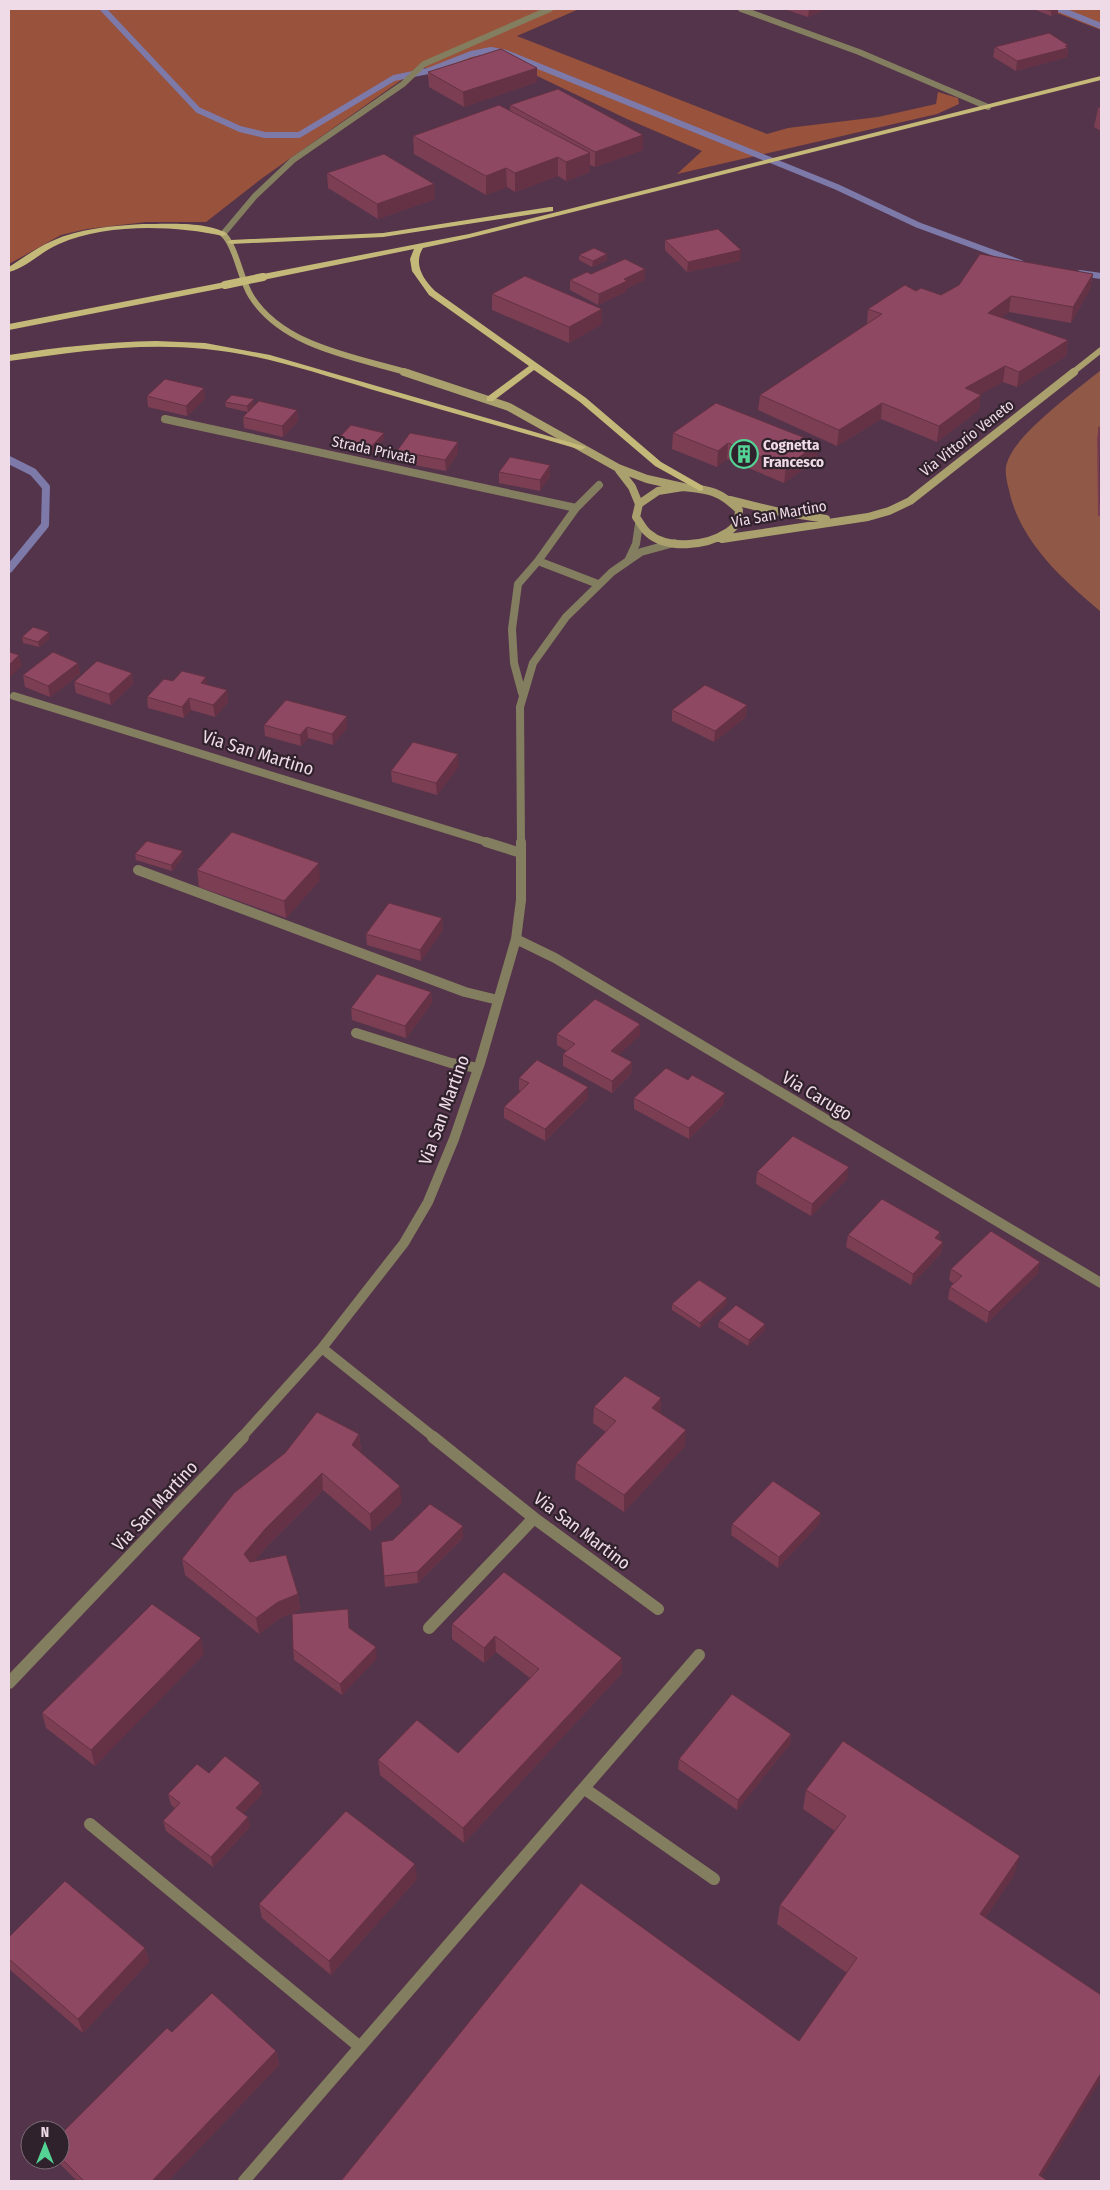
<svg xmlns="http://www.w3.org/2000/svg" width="1110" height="2190" viewBox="0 0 1110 2190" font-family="'Fira Sans Condensed',sans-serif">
<rect width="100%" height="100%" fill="#54344a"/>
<path fill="#905947" d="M1101,370V612C1062,579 1020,542 1009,490C1007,482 1004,471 1007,463C1016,433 1076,391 1101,370Z"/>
<path fill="#99523b" d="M9,9H579L517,36L767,134L788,128L878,117L936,104L938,92L958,98L959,104L937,114L677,174L702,151L627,119L502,59L430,81L424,64L261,179L206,222H146L87,229L61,235L9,264Z
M1047,9H1101V30Z"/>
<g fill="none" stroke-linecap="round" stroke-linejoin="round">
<path stroke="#7d79a9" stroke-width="6" d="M103,9L198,110L240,129L265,135H299L394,78L428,71L471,54L491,50L506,53L837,187L918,225L1021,263
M1059,9L1101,26
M1080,273L1101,276"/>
<path stroke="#7d79a9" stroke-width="8" d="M9,460L33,472L46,487L45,525L9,569"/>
<path stroke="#837e5f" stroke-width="8" d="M14,696L490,843"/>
<path stroke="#837e5f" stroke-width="10" d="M486,842L521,853"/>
<path stroke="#837e5f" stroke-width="6" d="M741,9L859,52L988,107
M223,234L255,196L293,160L403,84L424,64L550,9"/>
<path stroke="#837e5f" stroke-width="8" d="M165,419L576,508
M629,559L636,544L639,524
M538,561L598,584
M522,693L514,663L512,629L518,584L538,561L576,508L599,485
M521,843L520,707L533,663L566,617L612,572L641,552L674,543"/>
<path stroke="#837e5f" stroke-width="10" d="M138,870L465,992L498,1000
M516,939L555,958L1101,1283
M356,1033L451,1063L478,1068
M322,1348L435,1438
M241,1438L322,1348L404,1243L428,1202L454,1139L480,1063L516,939L521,900V842"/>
<path stroke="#837e5f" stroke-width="12" d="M433,1437L534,1518L658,1609
M429,1628L534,1518
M9,1683L243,1437
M585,1789L714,1879
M90,1824L360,2047
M244,2181L699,1655"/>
<path stroke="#a9a06e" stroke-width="6" d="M223,234C236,246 240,278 251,296C283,347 355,357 409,373
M1072,373L1101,350"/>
<path stroke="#a9a06e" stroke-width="8" d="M404,372L509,407L618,468L647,479L683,487
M619,470L632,487L639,504
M683,487C709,490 719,490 739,510L738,523C734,526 731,531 726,533C706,546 667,550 648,533C643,529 640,522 636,517L639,504L658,491Z
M730,500L775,511L826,519
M722,539L868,517L889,511L910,501L1074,372"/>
<path fill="#c5b979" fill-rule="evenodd" d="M1101,76V80L469,238L423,248C413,264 423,279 435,291L586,398L661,462L703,486V490L700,491L655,466L580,402L534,370L493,401H487V397L529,366L429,295L412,271L410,259L414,249L263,280L259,277L263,274L469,234Z
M550,207H553V211L383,237L231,244L227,242L231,240L383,233Z
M143,224C165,224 209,221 227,234L223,236C175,225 105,223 59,244C42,251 26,268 9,272V267C23,258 36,248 52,241C80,228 112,226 143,224Z
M225,282L228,283V287L9,330V324Z
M156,341L205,343L270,355L586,447L581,450L578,449C509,429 439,409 370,389C316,373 261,354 205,349C139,342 74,352 9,361V355C58,347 106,342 156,341Z"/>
<path stroke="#c5b979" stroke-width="8" d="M225,285L263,277"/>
</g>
<path fill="#7b3e53" d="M784,9H826L808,17Z
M1033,9H1058V13L1051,16Z
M1068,45L1067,57L1016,71L993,57L995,47Z
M537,68V82L464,107L429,87L428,72Z
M510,105L643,150L595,167L590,165V172L566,181L558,176L515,192L507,187L486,195L414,154L413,136L510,111Z
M1101,107V131L1094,127L1098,108Z
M327,173L434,184L435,199L378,219L328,188Z
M665,240L740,261L687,272L665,250Z
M579,255L607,260L592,267L579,260Z
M591,274L645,280L627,288V291L598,305L570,290V280Z
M1093,274L1090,289L1071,323L1009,312L1001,317L1068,340L1066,356L1017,387L1003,382L980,394L979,410L937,442L881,419L837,446L758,410L760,395L867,324L868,309L916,291L941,295Z
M492,294L602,309V324L569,343L492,310Z
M147,396L205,399L187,416L148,407Z
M254,399V405L248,412L226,407L225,402Z
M297,410L298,421L283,437L244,428L243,417Z
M1099,427L1101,428V516H1098L1097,438Z
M673,433L817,459L784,483L727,459L717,467L672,449Z
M384,439L370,454L336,447V441Z
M397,451L458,453L446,471L398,462Z
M550,465V476L540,491L499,483V472Z
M22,637L50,638L39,647L23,643Z
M78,663L80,674L50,697L25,687L23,675Z
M132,673L133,684L111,705L76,693L74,682Z
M173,681L207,685L227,690L228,702L215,717L191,710L184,718L148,708L147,697Z
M672,710L746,717L714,742L672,721Z
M264,725L347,728L333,745L308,738L301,746L265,736Z
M459,766L437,795L392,782L391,771Z
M183,851V857L172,871L136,860L135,854Z
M197,870L320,880L286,918L199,887Z
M442,918L443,930L421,961L367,945L366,934Z
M431,992L432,1003L406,1038L352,1020L351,1008Z
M640,1024V1035L618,1055L632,1062L631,1074L612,1093L563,1066V1054L567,1051L557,1045V1034Z
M519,1078L588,1087V1098L545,1141L504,1118V1107L521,1091L519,1090Z
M688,1080L724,1104L689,1139L634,1109V1098Z
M757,1172L847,1179L811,1216L756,1184Z
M940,1232L939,1240L943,1242L941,1253L911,1285L846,1247L848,1235Z
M951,1269L1038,1273L987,1323L948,1299L950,1287L954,1284L949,1280Z
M727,1298V1304L700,1328L672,1310V1304Z
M719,1321L765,1324V1330L748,1346L718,1327Z
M661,1398L660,1413L685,1446L624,1512L575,1479L576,1463L606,1432L593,1423L594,1407Z
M359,1434L361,1450L360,1452L402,1503L371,1531L323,1490L269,1544L254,1561L298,1594L300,1610L280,1618L259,1634L185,1575L182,1559Z
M821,1513L819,1524L778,1568L731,1535L732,1524Z
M463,1538L418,1583L385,1587L381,1542Z
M452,1624L622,1658V1673L464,1843L380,1775L378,1760L458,1753L530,1678L496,1652L484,1663L452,1639Z
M350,1628L377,1658L342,1695L294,1660L293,1649Z
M204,1654L95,1766L46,1728L42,1713Z
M791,1734L790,1744L737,1810L678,1769L679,1759Z
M209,1773L260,1783L262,1794L243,1813L250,1827L213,1867L166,1831L163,1821L175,1808L171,1805L168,1794Z
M806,1790L1014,1875L985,1918L1041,2177L799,2041L847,1973L777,1924L780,1905L835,1831L803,1809Z
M417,1879L331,1975L262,1918L259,1904Z
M9,1937L145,1948L149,1962L83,2033L9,1969Z
M172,2032L276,2051L279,2065L168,2181H77L56,2160H60V2135Z"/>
<path fill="#643244" d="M809,9H826L808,17Z
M1057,9H1058V13L1051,16V11Z
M1068,45L1067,57L1016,71L1017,61Z
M537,68V82L464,107L463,92Z
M643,135V150L595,167V152Z
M590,153V172L566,181V162Z
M558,157V176L515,192V173Z
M506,168L507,187L486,195V176Z
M434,184L435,199L378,219L377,204Z
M741,250L740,261L687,272L688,262Z
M607,254V260L592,267L593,261Z
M645,269V280L627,288V291L598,305L599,294L624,279Z
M1093,274L1090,289L1071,323L1073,307Z
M1011,296L1009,312L986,328L988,313Z
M602,309V324L569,343V327Z
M1068,340L1066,356L1017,387L1019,372Z
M1005,366L1003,382L963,404L965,388Z
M204,388L205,399L187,416L186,406Z
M981,395L979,410L937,442L939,426Z
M254,399V405L248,412L247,406Z
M882,403L881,419L837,446L839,430Z
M297,410L298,421L283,437L282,426Z
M384,433V439L370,454L369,449Z
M458,442V453L446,471L445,460Z
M728,443L727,459L717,467L718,451Z
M818,443L817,459L784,483L786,467Z
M550,465V476L540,491V480Z
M49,632L50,638L39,647L38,642Z
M19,655L22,666L9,678V665Z
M78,663L80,674L50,697L48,686Z
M132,673L133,684L111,705L109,694Z
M206,677L208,689L201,683Z
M227,690L228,702L215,717L213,705Z
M189,698L191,710L184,718L182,707Z
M747,705L746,717L714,742L715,731Z
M347,716V728L333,745L332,734Z
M307,727L308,738L301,746L300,735Z
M458,754L459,766L437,795L436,783Z
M183,851V857L172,871L171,865Z
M319,863L320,880L286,918L284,901Z
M442,918L443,930L421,961L420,950Z
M431,992L432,1003L406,1038L405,1026Z
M640,1024V1035L610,1063L611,1051Z
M632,1062L631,1074L612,1093V1081Z
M588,1087V1098L545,1141V1129Z
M725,1093L724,1104L689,1139V1128Z
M849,1167L847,1179L811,1216L812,1204Z
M940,1232L938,1244L935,1238Z
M943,1242L941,1253L911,1285L913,1274Z
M1040,1262L1038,1273L987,1323L989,1312Z
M727,1298V1304L700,1328V1323Z
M765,1324V1330L748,1346L749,1340Z
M661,1398L660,1415L652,1408Z
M686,1430L685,1446L624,1512V1495Z
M359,1434L361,1450L353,1461L352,1445Z
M322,1473L323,1490L269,1544L246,1570L244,1554L266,1528Z
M400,1486L402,1503L371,1531L370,1514Z
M821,1513L819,1524L778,1568L779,1557Z
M463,1526V1538L418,1583L417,1572Z
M298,1594L300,1610L280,1618L259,1634L256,1618L278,1602Z
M495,1636L496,1652L484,1663V1648Z
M201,1638L204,1654L95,1766L91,1750Z
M376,1647L377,1658L342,1695L340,1684Z
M622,1658V1673L464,1843L463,1828Z
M791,1734L790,1744L737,1810L738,1800Z
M260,1783L262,1794L239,1819L236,1808Z
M248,1817L250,1827L213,1867L211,1857Z
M1020,1856L1014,1875L975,1933L980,1914Z
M415,1864L417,1879L331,1975L329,1961Z
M145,1948L149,1962L83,2033L78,2019Z
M276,2051L279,2065L168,2181H152Z
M1101,2073V2079L1039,2181V2175Z"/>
<path fill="#8f4861" stroke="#643244" d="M1046,9H1057L1051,11Z
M1049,33L1068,45L1065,46L1068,48L1017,61L995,47Z
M501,49L537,68L463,92L428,72Z
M558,89L643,135L595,152L510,105Z
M499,105L590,153L566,162L558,157L515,173L506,168L486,176L413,136Z
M384,154L434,184L377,204L327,173Z
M718,229L741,250L688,262L665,240Z
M594,248L607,254L593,261L579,255Z
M980,254L1093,274L1073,307L1011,296L988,313L1068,340L1019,372L1005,366L965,388L981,395L939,426L882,403L839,430L760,395L882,314L868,309L905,285L916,291L921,288L941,295L959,285Z
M625,259L645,269L624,279L627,281L599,294L570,280L587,272L591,274Z
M525,276L602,309L569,327L492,294Z
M165,379L204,388L186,406L147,396Z
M232,395L254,399L247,406L225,402Z
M259,401L297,410L282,426L243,417Z
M716,403L818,443L786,467L728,443L718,451L673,433Z
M351,425L384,433L369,449L336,441Z
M1099,427L1101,428V505H1100Z
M410,433L458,442L445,460L397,451Z
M510,457L550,465L540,480L499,472Z
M33,627L49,632L38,642L22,637Z
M9,652L19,655L9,665Z
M53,652L78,663L48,686L23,675Z
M97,661L132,673L109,694L74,682Z
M182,671L206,677L201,683L227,690L213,705L189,698L182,707L147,697L164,679L173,681Z
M705,685L747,705L715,731L672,710Z
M286,700L347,716L332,734L307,727L300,735L264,725Z
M413,742L458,754L436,783L391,771Z
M232,832L319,863L284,901L197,870Z
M147,841L183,851L171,865L135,854Z
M389,903L442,918L420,950L366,934Z
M377,974L431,992L405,1026L351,1008Z
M595,999L640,1024L611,1051L632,1062L612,1081L563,1054L575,1044L557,1034Z
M537,1060L588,1087L545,1129L504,1107L529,1083L519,1078Z
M666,1068L688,1080L692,1075L725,1093L689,1128L634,1098Z
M793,1136L849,1167L812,1204L757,1172Z
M882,1199L940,1232L935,1238L943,1242L913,1274L848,1235Z
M991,1231L1040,1262L989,1312L950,1287L962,1276L951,1269Z
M699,1280L727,1298L700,1323L672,1304Z
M736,1305L765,1324L749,1340L719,1321Z
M625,1376L661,1398L652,1408L686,1430L624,1495L576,1463L616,1421L594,1407Z
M317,1412L359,1434L352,1445L400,1486L370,1514L322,1473L266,1528L244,1554L250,1562L286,1555L298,1594L278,1602L256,1618L182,1559L234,1493L285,1453Z
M773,1481L821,1513L779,1557L732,1524Z
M430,1504L463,1526L417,1572L384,1576L381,1542L393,1540Z
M504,1572L622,1658L463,1828L378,1760L417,1720L458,1753L539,1669L495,1636L484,1648L452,1624Z
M152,1604L201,1638L91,1750L42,1713Z
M348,1609L349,1628L376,1647L340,1684L293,1649L292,1614Z
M732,1694L791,1734L738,1800L679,1759Z
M843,1741L1020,1856L980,1914L1101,1995V2073L1039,2175L1048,2181H341L581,1883L799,2041L857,1958L780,1905L846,1816L806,1790Z
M225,1756L260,1783L236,1808L248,1817L211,1857L163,1821L180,1803L168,1794L197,1764L209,1773Z
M346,1811L415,1864L329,1961L259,1904Z
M65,1881L145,1948L78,2019L9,1959V1937Z
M212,1993L276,2051L152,2181H84L60,2157V2135L167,2028L172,2032Z"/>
<defs>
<symbol id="building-ring" viewBox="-11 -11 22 22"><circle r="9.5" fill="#30222c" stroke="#54d395" stroke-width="1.5"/><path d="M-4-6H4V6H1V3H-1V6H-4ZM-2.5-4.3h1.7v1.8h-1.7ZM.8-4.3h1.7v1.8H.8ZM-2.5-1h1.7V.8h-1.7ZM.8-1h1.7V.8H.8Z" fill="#54d395"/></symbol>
</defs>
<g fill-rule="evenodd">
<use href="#building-ring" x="728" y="438" width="32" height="32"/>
</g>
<g text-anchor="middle" stroke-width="4.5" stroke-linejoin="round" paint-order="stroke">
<g font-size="15" fill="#efdae7" stroke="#30222c">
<text transform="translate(967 438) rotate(-38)" y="5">Via Vittorio Veneto</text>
<text transform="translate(374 450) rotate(12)" y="5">Strada Privata</text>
<text transform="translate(779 514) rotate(-10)" y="5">Via San Martino</text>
</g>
<g font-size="15" font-weight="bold" fill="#efdae7" stroke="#30222c" text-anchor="start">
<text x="763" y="450">Cognetta<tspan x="763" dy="17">Francesco</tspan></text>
</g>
<g font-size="18" fill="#efdae7" stroke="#30222c">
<text transform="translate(258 753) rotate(17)" y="6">Via San Martino</text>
<text transform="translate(817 1096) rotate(31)" y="6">Via Carugo</text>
<text transform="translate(444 1110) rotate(-70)" y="6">Via San Martino</text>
<text transform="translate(155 1506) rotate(-47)" y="6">Via San Martino</text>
<text transform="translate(582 1531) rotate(37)" y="6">Via San Martino</text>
</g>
</g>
<rect width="1110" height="2190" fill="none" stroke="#efdae7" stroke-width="20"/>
<g transform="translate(45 2145)"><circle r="24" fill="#30222c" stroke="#7c6c77"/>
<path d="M0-4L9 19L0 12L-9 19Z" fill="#54d395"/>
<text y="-8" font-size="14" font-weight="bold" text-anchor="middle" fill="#efdae7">N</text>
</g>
</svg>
